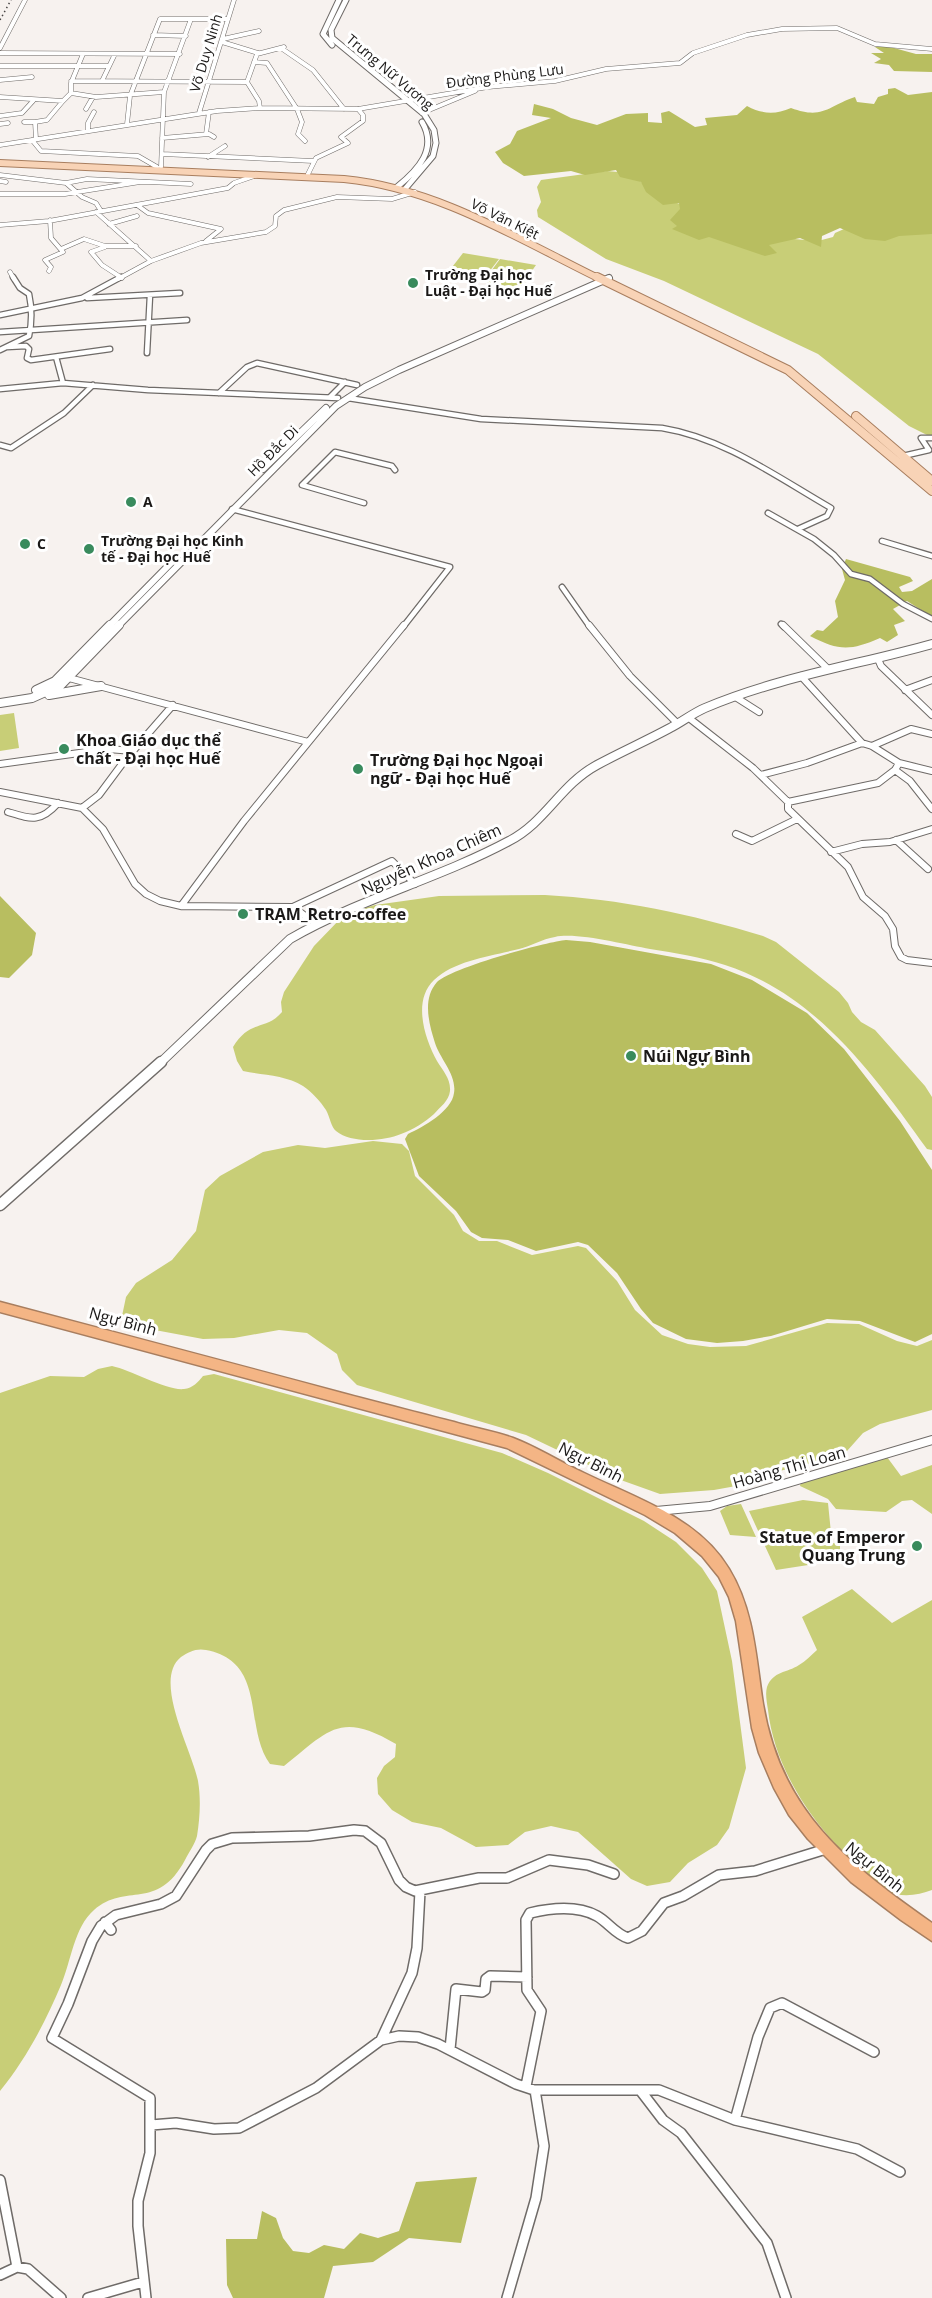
<svg xmlns="http://www.w3.org/2000/svg" width="932" height="2298" viewBox="0 0 932 2298" font-family="'Open Sans',sans-serif">
<rect width="100%" height="100%" fill="#f7f2ef"/>
<path fill="#c8ce77" d="M607,171L629,173L664,199L794,239L818,241L833,237L835,233L844,229L932,231V435H927L909,426L818,354L664,281L606,259L538,217L537,210L541,202L537,187L541,180Z
M463,253L499,259L482,281L446,275Z
M500,259L536,265L520,288L483,282Z
M14,713L19,748L0,751V715Z
M545,895C620,899 691,914 763,936L776,942L839,992L848,1003L852,1012L861,1022L875,1030L925,1086L932,1097V1150L927,1149C873,1074 817,995 725,965C701,957 675,953 650,949C626,945 577,932 555,937C542,939 531,946 519,949C492,956 455,960 434,980C412,1001 425,1039 437,1061C443,1071 451,1079 450,1091C449,1101 440,1107 434,1114C425,1122 413,1130 401,1134C384,1141 352,1144 336,1131C331,1127 330,1117 326,1110C321,1102 311,1091 303,1086C286,1075 262,1075 243,1071L237,1061L233,1047C250,1019 266,1031 282,1012L281,1002L284,992L314,946L342,917L354,911L375,905L439,896Z
M373,1141L402,1144L409,1151L415,1176L454,1215L463,1231L479,1241H497L532,1255L578,1246L586,1248L617,1281L635,1310L662,1335L688,1344L710,1347L746,1346L827,1323L859,1324L897,1341L917,1346L932,1340V1410L880,1424L863,1433L847,1451L830,1458L772,1473L736,1486L714,1490L660,1494L618,1479L526,1435L357,1385L342,1370L337,1354L307,1333L279,1330L234,1338L203,1339L128,1325L122,1316L126,1297L136,1283L172,1260L196,1231L205,1190L220,1176L263,1152L298,1145L325,1148Z
M112,1366C131,1370 167,1391 184,1389C193,1388 198,1382 203,1376L214,1374L502,1453L548,1473L644,1521L676,1542L702,1568L717,1591L732,1661L746,1768L729,1828L717,1845L688,1863L670,1882L647,1886L631,1879L578,1832L551,1826L525,1832L508,1845L476,1847L441,1828L412,1822L392,1810L378,1794L377,1778L384,1766L395,1757L396,1744C340,1711 329,1730 284,1766L270,1764C243,1727 268,1662 206,1650C196,1648 189,1652 181,1657C152,1680 192,1750 198,1781C201,1798 200,1818 197,1836C195,1844 189,1852 185,1860C157,1912 126,1882 94,1910C74,1927 71,1962 61,1985C45,2023 26,2059 0,2091V1393L50,1376L84,1377L98,1369Z
M887,1457L901,1476L932,1465V1514L912,1500L902,1501L886,1512L836,1509L828,1499L800,1486L801,1482Z
M803,1500L828,1503L832,1543L840,1544V1558L834,1561L776,1570L749,1511Z
M741,1504L756,1537L730,1535L720,1511L727,1506Z
M852,1589L892,1623L932,1600V1890C921,1894 908,1897 896,1894C885,1891 874,1880 866,1873C818,1833 775,1773 768,1710C767,1703 765,1694 767,1687C773,1671 787,1673 799,1665C806,1661 811,1655 817,1650L802,1617Z"/>
<path fill="#b8be60" d="M883,45L916,54H932V72L894,71L889,65L874,63L881,59L871,53H884L875,47Z
M895,88L908,95L932,92V234L899,236L885,241L865,239L840,228L822,236L821,247L800,238L769,245L777,253L765,256L709,237L699,240L672,229L677,226L670,220L680,209L679,203L663,205L646,192L641,182L620,177L616,170L585,175L571,171L524,176L503,163L495,152L510,144L517,131L551,118L532,115L534,104L553,109L571,118L597,125L626,114L648,113V122L662,123L661,113L669,111L695,127L707,125L705,118L737,115L747,106C762,114 775,115 791,108C823,120 828,106 855,97L857,102L874,104L878,97L888,94V89Z
M846,559L910,577L913,581L899,587L902,592L912,591L932,579V617L907,601L893,609L905,621L894,625L898,635L887,642L880,638C850,651 839,651 810,636L817,630L823,631L838,617L835,601L845,580L842,569Z
M0,896L36,933L32,955L9,978L0,977Z
M566,940L590,942L711,964L752,980L807,1013L844,1049L900,1121L932,1170V1334L915,1342L860,1321L827,1319L771,1336L743,1341L717,1343L686,1339L653,1323L641,1309L617,1273L588,1245L578,1242L536,1251L508,1240L482,1238L471,1232L456,1211L419,1176L405,1139L408,1134C423,1127 452,1111 454,1093C457,1075 440,1059 435,1043C429,1024 422,999 437,982C451,968 545,942 566,940Z
M477,2177L461,2243L409,2238L373,2262L333,2266L324,2298H233L227,2285L226,2239H257L262,2211L276,2218L283,2238L293,2251L309,2253L324,2245L344,2249L360,2233L378,2238L399,2231L416,2182Z"/>
<g fill="none" stroke-linecap="round" stroke-linejoin="round">
<defs>
<path id="street-far4" d="M153,35L186,36
M223,39L259,31
M222,42L258,53
M0,48L25,0
M281,48L313,70L344,109
M0,53L180,54
M254,62L267,63L297,109L302,122L298,134L305,141
M0,66H109
M0,80L32,77
M71,81L247,82
M102,81L115,54
M71,93L96,97L164,92
M71,93V83L83,54
M0,97L63,101L71,93
M260,108L259,101L247,82L257,54L284,47
M86,109L93,97
M199,113L234,0
M422,113L475,91
M0,116L22,113L33,101
M24,122H35
M0,124L8,123
M127,124L130,96L160,19H228
M88,131V123L94,112
M206,134L209,112
M162,138L209,134L214,137
M36,139L35,122L47,120L63,101
M32,140L41,151L138,156L157,167
M0,145L217,111L260,108L358,109L488,87L555,81L606,69L680,63L693,53L747,35L782,29L837,28L875,44L932,49
M162,154L313,161
M208,157L225,146
M161,167L164,92L191,19
M308,174L316,158L348,143L341,137L363,121V115L358,109
M0,175L66,183L82,197L96,203L101,211
M0,181L6,182
M66,183L87,179L191,184
M0,194H65L140,182
M137,205L148,213L221,229L206,241
M96,212L151,261
M109,224L137,216
M0,225L49,221L228,188L234,183L257,175
M105,247L91,252L102,265L122,278
M61,249L84,239L105,246H136
M49,271L51,267L45,260L63,252L51,238L50,220
M10,272L14,279
M118,279L151,261L201,243L266,232L275,226L276,216L284,210L337,197L392,199L415,192"/>
<path id="street-far3" d="M87,298L180,293
M0,315L82,298L121,277
M0,332L187,320
M7,347L26,346L29,349L27,358L31,360L110,349
M0,350L29,336C32,322 32,308 29,294L20,288L13,277
M147,353L150,295
M56,357L63,383
M0,389L63,383L148,390L338,398
M219,393L247,367L257,363L357,385
M330,397L345,382
M348,398L481,419L662,428C724,438 777,477 831,508L827,516L798,529
M0,445L11,448L64,413L93,385
M903,456L929,450L921,438H932
M364,503L302,485L335,452L392,466L395,470
M232,509L450,567L403,627
M768,513L814,539L834,555L851,574L870,579L903,604L932,619
M882,541L932,556
M562,587L590,627
M781,624L784,627"/>
<path id="street-far2" d="M589,625L630,676L678,724
M783,625L827,668
M878,659L881,666L932,715
M801,676L862,743L872,746L899,763L932,771
M69,678L308,742
M905,690L932,680
M737,698L759,712
M689,718L753,768L788,802V809L848,867L863,897L885,916L893,929L895,946L901,957L907,960L932,963
M872,746L911,729L932,734
M0,764L108,749L133,751
M895,770L910,781L932,809
M761,775L807,763L862,743
M0,792L82,808L103,829L135,884L146,894L160,901L181,906L293,907L316,924
M788,802L878,783L895,770L899,763
M82,808L99,795L125,760L173,705
M8,812C31,819 40,823 58,803
M736,834L752,841L797,819
M896,840L928,869
M831,852L862,844L890,842L932,829
M181,906L244,821L404,625
M293,907L392,861L415,884"/>
<path id="street-far1" d="M656,1511L710,1506L932,1440"/>
<path id="street" d="M105,1922L111,1930
M381,2040L412,1973L417,1948L420,1891
M450,2049L456,1989L482,1992L485,1990L486,1979L490,1976L527,1977
M526,2086L541,2011L527,1990L526,1920L530,1913C551,1908 577,1905 597,1916C608,1922 615,1934 628,1938L642,1931L664,1903L683,1896L719,1875L755,1871L826,1849
M640,2090H659L735,2120L857,2149L900,2172
M735,2120L758,2037L770,2008L782,2003L874,2052
M151,2125L176,2123L214,2129L239,2128L316,2088L381,2040L399,2036L418,2037L438,2044L516,2084L534,2090H640L663,2120L681,2133L767,2243L786,2298
M0,2180L17,2267
M0,2275L17,2267L28,2269L61,2298
M88,2298L143,2282
M146,2298L138,2226V2201L150,2153V2098L52,2038L68,2004L92,1941L101,1926L116,1915L161,1904L176,1896L206,1850L212,1844L232,1838L309,1836L354,1830L365,1831L381,1843L399,1880L406,1887L415,1891L479,1878H507L549,1860L588,1865L614,1874
M507,2298L536,2198L544,2146L535,2090"/>
<path id="secondary-far3" d="M346,0L331,30L332,38L424,114L434,130L436,143L433,156L405,189
M332,45L323,34L339,0
M397,187C418,170 438,149 422,122"/>
<path id="secondary-far2" d="M263,469L326,408
M108,627L173,561
M117,627L336,406L365,387L399,370L609,278"/>
<path id="secondary-far1" d="M36,690L55,681L110,625
M49,695L101,686
M0,703L32,698L61,685L119,625
M159,1064L290,939C359,899 438,879 509,841C546,822 560,785 597,765C621,752 646,741 670,728C682,722 693,713 705,708C778,677 857,665 932,644"/>
<path id="secondary" d="M0,1205L161,1062"/>
<path id="primary-far1" d="M0,163L344,179C437,188 518,239 600,279"/>
<path id="primary" d="M597,277L788,370L932,491
M856,416L932,481"/>
<path id="highway" d="M0,1302C114,1332 228,1362 342,1393C379,1403 416,1412 454,1422C473,1428 494,1431 513,1438C537,1447 560,1462 584,1473C635,1498 698,1517 729,1569C754,1610 756,1658 763,1704C781,1812 847,1863 932,1923V1941L901,1920L851,1882L808,1839L789,1815L774,1788L759,1753L752,1728L736,1621L729,1597L719,1577L702,1556L675,1533L645,1515L507,1448L0,1312Z"/>
</defs>
<use href="#street-far4" stroke="#6f6b68" stroke-width="5"/>
<use href="#street-far3" stroke="#6f6b68" stroke-width="7"/>
<use href="#street-far2" stroke="#6f6b68" stroke-width="8"/>
<use href="#street-far1" stroke="#6f6b68" stroke-width="10"/>
<use href="#street" stroke="#6f6b68" stroke-width="12"/>
<use href="#secondary-far3" stroke="#6f6b68" stroke-width="7"/>
<use href="#secondary-far2" stroke="#6f6b68" stroke-width="8"/>
<use href="#secondary-far1" stroke="#6f6b68" stroke-width="10"/>
<use href="#secondary" stroke="#6f6b68" stroke-width="13"/>
<use href="#primary-far1" stroke="#a87e5f" stroke-width="8"/>
<use href="#primary" stroke="#a87e5f" stroke-width="10"/>
<use href="#highway" stroke="#a87e5f" stroke-width="3"/>
<use href="#street-far4" stroke="#fff" stroke-width="4"/>
<use href="#street-far3" stroke="#fff" stroke-width="4.5"/>
<use href="#street-far2" stroke="#fff" stroke-width="6"/>
<use href="#street-far1" stroke="#fff" stroke-width="8"/>
<use href="#street" stroke="#fff" stroke-width="9"/>
<use href="#secondary-far3" stroke="#fff" stroke-width="5"/>
<use href="#secondary-far2" stroke="#fff" stroke-width="6"/>
<use href="#secondary-far1" stroke="#fff" stroke-width="8"/>
<use href="#secondary" stroke="#fff" stroke-width="10"/>
<use href="#primary-far1" stroke="#f8d3b6" stroke-width="6"/>
<use href="#primary" stroke="#f8d3b6" stroke-width="8"/>
<use href="#highway" fill="#f4b585" fill-rule="evenodd"/>
<path stroke="#474443" stroke-width="1.5" stroke-dasharray="1.5 3" stroke-linecap="butt" d="M0,20L11,0"/>
</g>
<g fill="#398b5d" stroke="#fff" stroke-width="2">
<circle cx="413" cy="283" r="6"/>
<circle cx="131" cy="502" r="6"/>
<circle cx="25" cy="544" r="6"/>
<circle cx="89" cy="549" r="6"/>
<circle cx="64" cy="749" r="6"/>
<circle cx="358" cy="769" r="6"/>
<circle cx="243" cy="914" r="6"/>
<circle cx="631" cy="1056" r="6"/>
<circle cx="917" cy="1546" r="6"/>
</g>
<g text-anchor="middle" stroke-width="6" stroke-linejoin="round" paint-order="stroke">
<g font-size="14" fill="#1b1918" stroke="#fff">
<text transform="translate(206 53) rotate(-73)" y="5">Võ Duy Ninh</text>
<text transform="translate(390 72) rotate(40)" y="5">Trưng Nữ Vương</text>
<text transform="translate(505 76) rotate(-7)" y="5">Đường Phùng Lưu</text>
<text transform="translate(505 219) rotate(26)" y="5">Võ Văn Kiệt</text>
<text transform="translate(273 451) rotate(-45)" y="5">Hồ Đắc Di</text>
</g>
<g font-size="14" font-weight="bold" fill="#1b1918" stroke="#fff" text-anchor="start">
<text x="425" y="280">Trường Đại học<tspan x="425" dy="16">Luật - Đại học Huế</tspan></text>
<text x="143" y="507">A</text>
<text x="101" y="546">Trường Đại học Kinh<tspan x="101" dy="16">tế - Đại học Huế</tspan></text>
<text x="37" y="549">C</text>
</g>
<g font-size="16" font-weight="bold" fill="#1b1918" stroke="#fff" text-anchor="start">
<text x="76" y="746">Khoa Giáo dục thể<tspan x="76" dy="18">chất - Đại học Huế</tspan></text>
<text x="370" y="766">Trường Đại học Ngoại<tspan x="370" dy="18">ngữ - Đại học Huế</tspan></text>
<text x="255" y="920">TRẠM_Retro-coffee</text>
<text x="643" y="1062">Núi Ngự Bình</text>
<text x="905" y="1543" text-anchor="end">Statue of Emperor<tspan x="905" dy="18">Quang Trung</tspan></text>
</g>
<g font-size="16" fill="#1b1918" stroke="#fff">
<text transform="translate(431 859) rotate(-24)" y="6">Nguyễn Khoa Chiêm</text>
<text transform="translate(123 1321) rotate(15)" y="6">Ngự Bình</text>
<text transform="translate(591 1462) rotate(27)" y="6">Ngự Bình</text>
<text transform="translate(789 1467) rotate(-16)" y="6">Hoàng Thị Loan</text>
<text transform="translate(875 1867) rotate(39)" y="6">Ngự Bình</text>
</g>
</g>
</svg>
